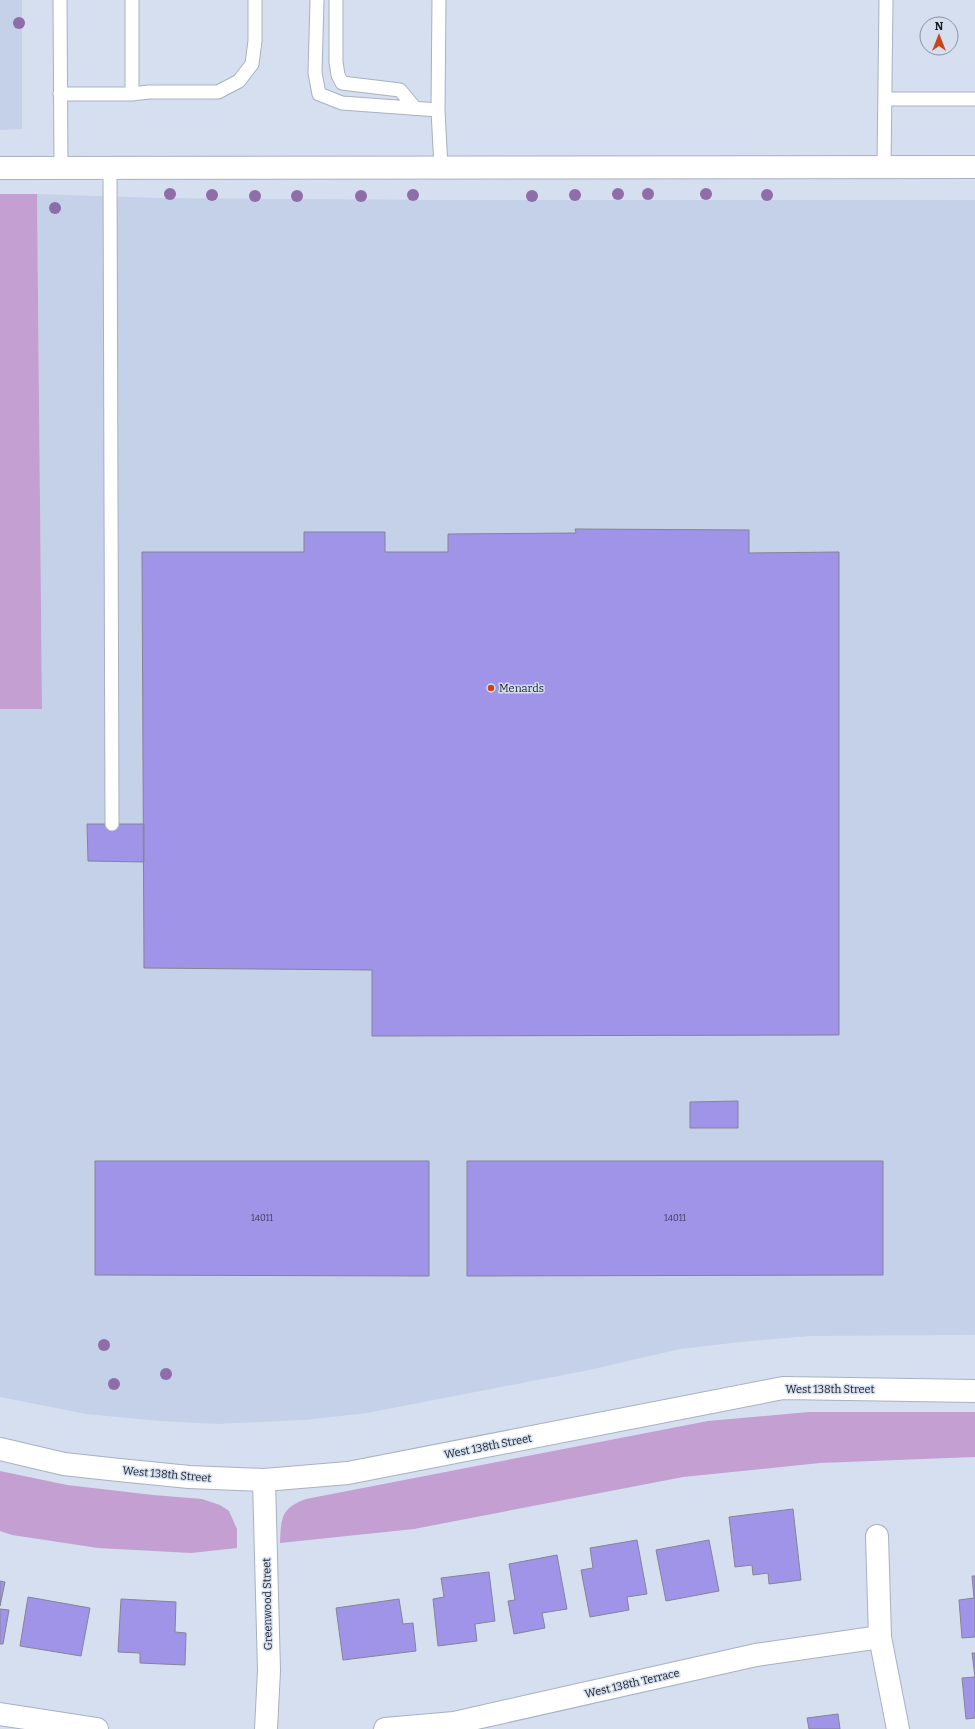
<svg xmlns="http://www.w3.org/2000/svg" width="975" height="1729" viewBox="0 0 975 1729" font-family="Bitter,serif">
<rect width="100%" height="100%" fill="#d5dff0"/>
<path fill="#c5d1e8" d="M0,0H22V129L0,130Z
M37,194L158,198L444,200H975V1335L810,1336L750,1341L680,1349L589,1370L367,1413L305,1420L217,1424L160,1421L86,1414L0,1397V709H42Z"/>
<path fill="#c39fd2" d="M0,194H37L42,709H0Z
M809,1412H975V1457L820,1463L683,1477L414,1529L280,1543C281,1518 281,1508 306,1499L708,1421Z
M0,1471L67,1485L153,1495L202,1499L220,1505L229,1511L237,1529V1548L191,1553L98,1548L12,1535L0,1531Z"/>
<path fill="#9f94e8" stroke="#858495" d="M575,529L749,530V553L839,552V1035L372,1036V970L144,968L142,552H304V532H385V552H448V534L576,533Z
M87,824H144V862L88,861Z
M738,1101V1128H690V1102Z
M95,1161H429V1276L95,1275Z
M467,1161H883V1275L467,1276Z
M793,1509L801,1580L769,1584L768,1573L753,1575L752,1565L735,1567L729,1517Z
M637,1540L647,1594L627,1597L629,1610L590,1617L581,1570L593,1568L590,1548Z
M709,1540L719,1591L666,1601L656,1550Z
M557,1555L567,1609L542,1613L545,1628L514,1634L508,1601L515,1600L509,1564Z
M489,1572L495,1621L475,1624L477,1641L438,1646L433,1599L444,1597L441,1578Z
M972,1576H975V1637L962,1638L959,1600L974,1598Z
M0,1581L5,1582L0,1606Z
M28,1597L90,1608L81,1656L20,1646Z
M121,1599L176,1602L175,1632L186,1633L185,1665L140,1663V1653L118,1652Z
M399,1599L403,1624L413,1623L416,1651L343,1660L336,1608Z
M0,1609L9,1610L3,1644H0Z
M972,1653H975V1718L966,1719L962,1678L975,1677Z
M838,1714L840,1729H809L807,1718Z"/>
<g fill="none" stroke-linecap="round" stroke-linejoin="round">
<defs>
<path id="service" d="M60,0L61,168
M132,0V94
M317,0L315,73L319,94L342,103L438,110
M336,0V62L338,75L342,83L400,90L415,108
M439,0L438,110L441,168
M60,94H132L149,92H218L239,81L252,64L255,41V0
M885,99H975
M884,167L886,0
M110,168L112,824"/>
<path id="minor" d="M0,168L975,167
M264,1480L269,1671L266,1729
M877,1536L880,1637L898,1729
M0,1714L97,1729
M385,1729L454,1723L756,1655L880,1637"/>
<path id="tertiary" d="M0,1449L64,1464L119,1470L189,1477L264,1480L348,1473L783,1388L975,1391"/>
</defs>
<use href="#service" stroke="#a8b1c1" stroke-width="15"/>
<use href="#minor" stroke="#a8b1c1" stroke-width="24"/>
<use href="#tertiary" stroke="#a8b1c1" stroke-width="24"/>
<use href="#service" stroke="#fff" stroke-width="13"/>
<use href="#minor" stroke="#fff" stroke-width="22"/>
<use href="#tertiary" stroke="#fff" stroke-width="22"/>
</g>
<g fill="#8f6da8">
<circle cx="19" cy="23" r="6"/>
<circle cx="170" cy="194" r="6"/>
<circle cx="618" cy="194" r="6"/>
<circle cx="648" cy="194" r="6"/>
<circle cx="706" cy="194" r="6"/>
<circle cx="212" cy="195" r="6"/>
<circle cx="413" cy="195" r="6"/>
<circle cx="575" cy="195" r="6"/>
<circle cx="767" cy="195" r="6"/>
<circle cx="255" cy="196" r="6"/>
<circle cx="297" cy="196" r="6"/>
<circle cx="361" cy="196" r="6"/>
<circle cx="532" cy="196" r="6"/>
<circle cx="55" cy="208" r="6"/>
<circle cx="104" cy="1345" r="6"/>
<circle cx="166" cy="1374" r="6"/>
<circle cx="114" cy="1384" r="6"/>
</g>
<circle fill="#cd4517" stroke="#d5dff0" stroke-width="1.5" cx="491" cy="688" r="4"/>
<g text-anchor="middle" stroke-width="3" stroke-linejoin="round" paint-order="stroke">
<g font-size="9" fill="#3c3c55">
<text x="262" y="1221">14011</text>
<text x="675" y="1221">14011</text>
</g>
<g font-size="11" fill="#1b1e24" stroke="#d5dff0" text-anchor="start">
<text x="499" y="692">Menards</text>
</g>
<g font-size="11" fill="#1b1e24" stroke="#d5dff0">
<text x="830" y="1393">West 138th Street</text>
<text transform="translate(488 1446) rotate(-11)" y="4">West 138th Street</text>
<text transform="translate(167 1474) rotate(5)" y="4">West 138th Street</text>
<text transform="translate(267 1604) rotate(-91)" y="4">Greenwood Street</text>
<text transform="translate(632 1683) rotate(-13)" y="4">West 138th Terrace</text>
</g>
</g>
<g transform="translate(939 36)"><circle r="19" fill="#d5dff0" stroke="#8b929e"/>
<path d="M0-3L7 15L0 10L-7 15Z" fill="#cd4517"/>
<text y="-6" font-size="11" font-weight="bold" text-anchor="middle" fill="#1b1e24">N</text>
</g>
</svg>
